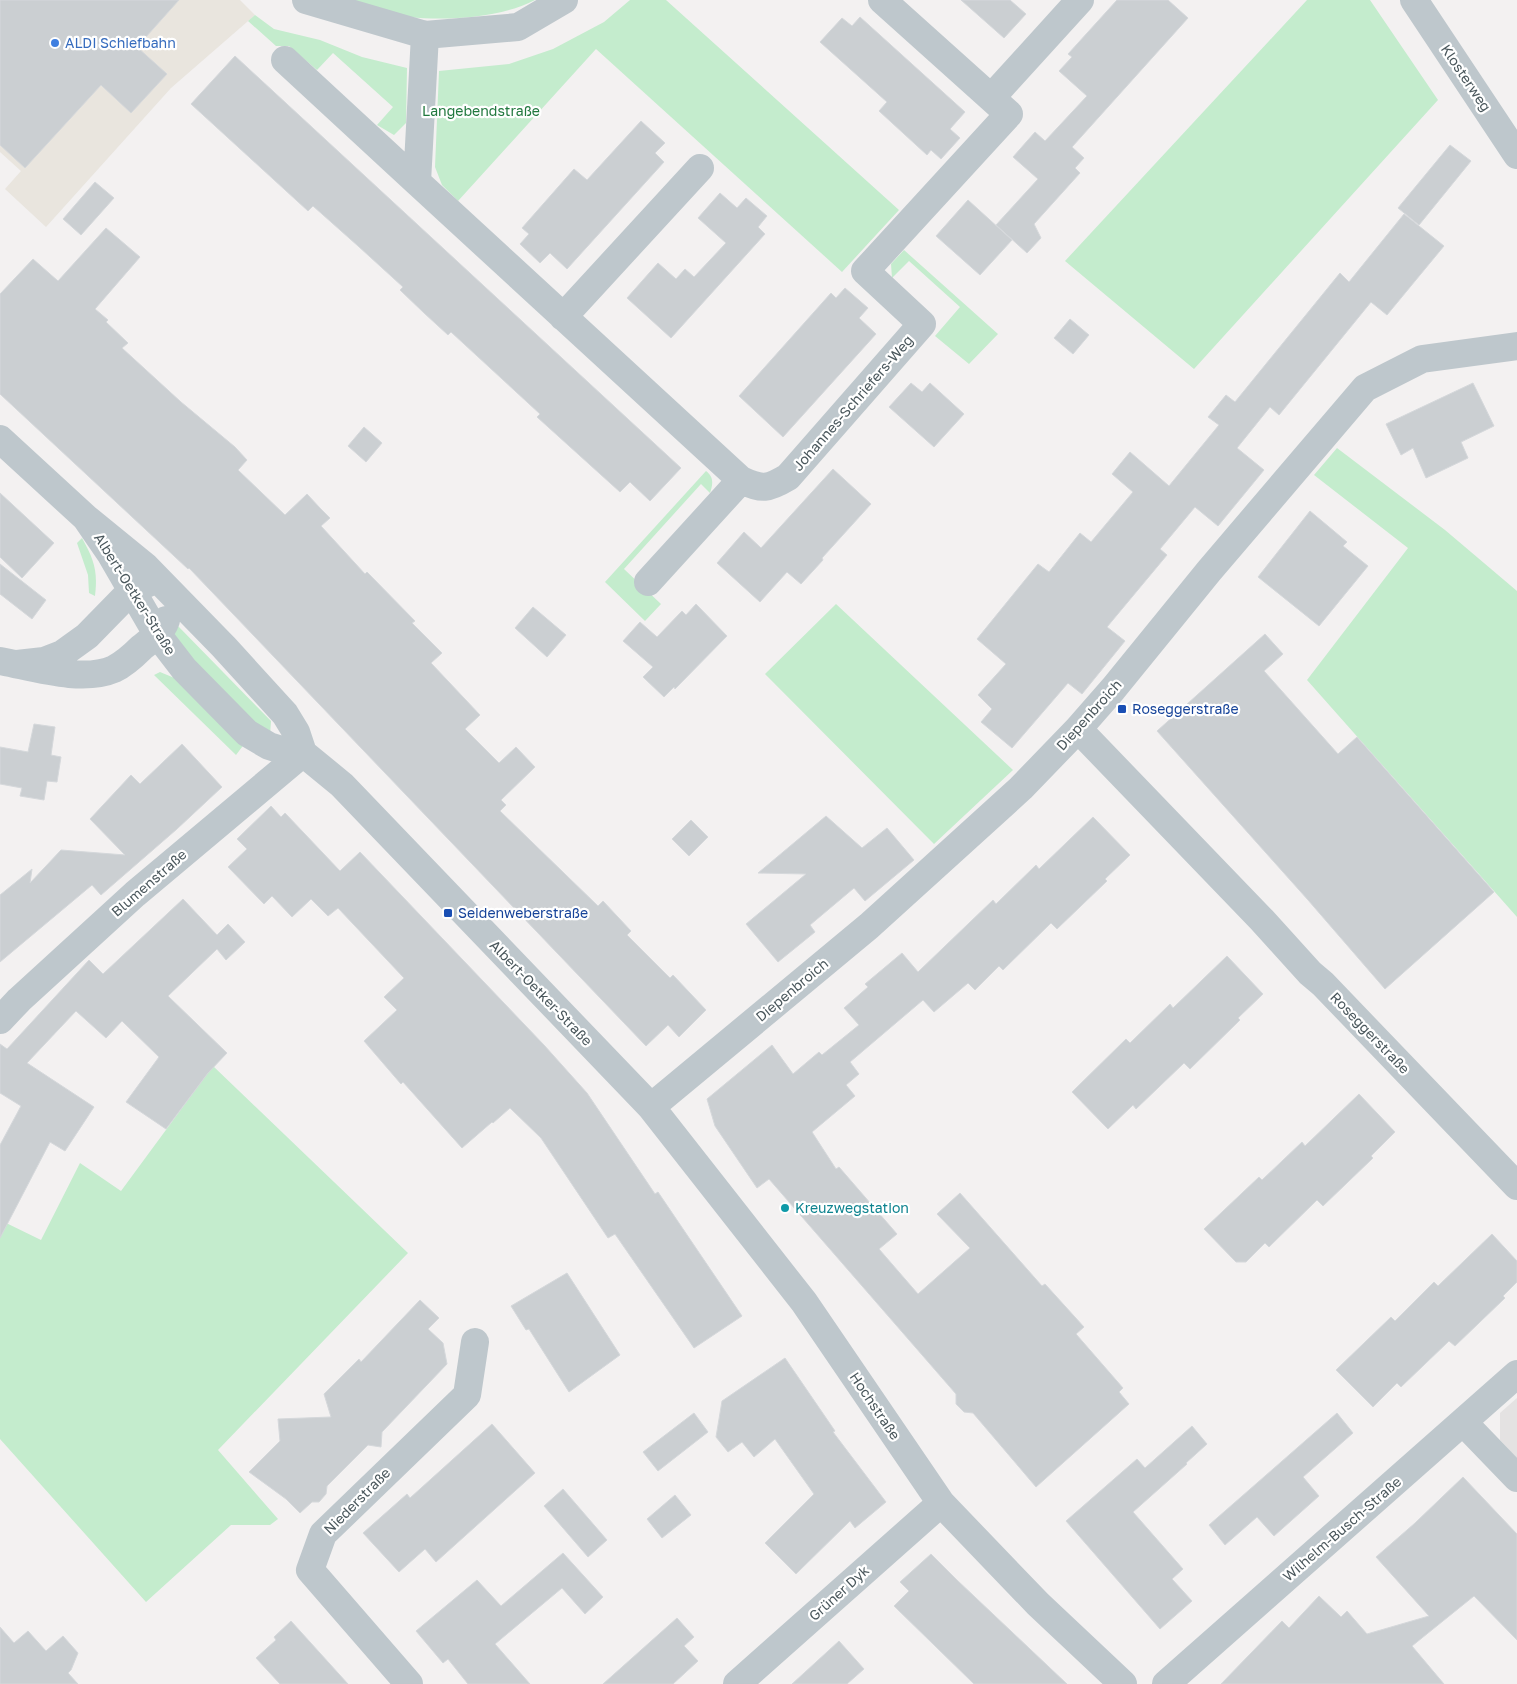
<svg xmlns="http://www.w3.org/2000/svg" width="1517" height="1684" viewBox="0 0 1517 1684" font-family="'Golos Text',sans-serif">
<rect width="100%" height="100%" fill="#f3f1f1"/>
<path fill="#e9e5de" d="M0,0H240L255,15L171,88L46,227L5,189L21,171L0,152Z"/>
<path fill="#e4e2e2" d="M1517,1398V1458L1500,1440V1413Z"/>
<path fill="#c4eccd" d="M353,0H535C501,18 447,21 409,17C392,15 371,5 353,0Z
M630,0H666L899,210L842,272L596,49L458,201L442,185L435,167L439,71L509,64L553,49L604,22Z
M1307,0H1370L1438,100L1194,369L1065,261Z
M255,15L274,29L320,40L362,57L407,68L406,123L394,135L377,125L393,107L333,53L317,70L289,46H276L248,21Z
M904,250L998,334L969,364L935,336L960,307L909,261L892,278L891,264Z
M1337,448L1445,530L1517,591V917L1307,680L1408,548L1314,475Z
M706,471C714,477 713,484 710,493L701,484L624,569L661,604L645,621L605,582Z
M82,538C94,560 98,570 95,596L89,593L88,575L77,543Z
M836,604L1013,770L934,844L765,674Z
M178,626L271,721L270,736L259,733L169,634Z
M160,672L184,682L245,743L236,755L154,675Z
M213,1066L408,1253L218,1450L278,1519L270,1525H231L146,1602L0,1439V1220L41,1240L80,1163L121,1191Z"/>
<path fill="#cbcfd2" stroke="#d5d8db" d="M0,0H179L137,47L167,74L131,113L101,85L25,168L0,145Z
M961,0H1010L1026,14L1004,38Z
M1117,0H1168L1188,18L1072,147L1084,158L1075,168L1080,173L1034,224L1041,238L1027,253L996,225L1038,179L1013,157L1035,132L1045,141L1087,96L1059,71L1072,57L1068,54Z
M860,17L965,112L950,129L960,138L941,159L931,150L927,155L879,111L887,102L820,42L842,18L852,26Z
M235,56L681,468L650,501L630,482L620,492L537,417L540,414L451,332L448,335L424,313L400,290L403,287L358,246L313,206L308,211L191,104Z
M641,121L665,143L655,153L664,162L567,269L550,253L540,263L520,244L529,234L522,228L574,169L587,180Z
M1450,145L1471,161L1419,225L1398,208Z
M95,182L114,198L81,235L63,219Z
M720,193L737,208L746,198L767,216L758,227L765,234L671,338L627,298L658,263L676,279L685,269L694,277L726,243L698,218Z
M968,200L1012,240L980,275L936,236Z
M1404,214L1444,246L1387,315L1371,302L1279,415L1270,407L1237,448L1264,470L1218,526L1195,507L1160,549L1167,555L1107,627L1125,641L1082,694L1068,683L1012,748L981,722L992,709L978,695L1006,664L977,639L1038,564L1049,572L1080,533L1091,542L1133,492L1112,474L1130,452L1169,486L1219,425L1208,417L1226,395L1235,402L1340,273L1349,282Z
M106,228L140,257L95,309L108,320L106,322L128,343L122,348L181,402L235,447L247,460L238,470L285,515L307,494L320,508L330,518L321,526L365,574L367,572L415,621L412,623L442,653L431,663L480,715L465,729L499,763L516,747L535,767L501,800L506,805L500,811L598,906L603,901L631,931L627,935L670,978L673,975L706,1010L679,1037L668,1025L646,1046L189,568L188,569L0,394V294L33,259L58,281Z
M845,288L868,308L859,318L876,334L783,437L739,396L831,293L836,298Z
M1070,319L1089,335L1073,354L1054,338Z
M911,383L922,392L930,383L964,414L934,447L889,407Z
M1473,383L1494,426L1461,442L1468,458L1426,478L1413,448L1401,455L1386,424Z
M364,427L382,443L366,462L348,446Z
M833,469L871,504L822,558L823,560L801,584L787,572L760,602L717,563L744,532L761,548Z
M0,493L54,543L22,578L0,557Z
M1310,511L1347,542L1343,546L1368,566L1319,626L1258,577Z
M0,564L46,600L32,619L0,594Z
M696,604L727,636L675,689L674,687L664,697L643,677L653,667L623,641L640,622L657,637L682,611L686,615Z
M533,607L566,635L547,657L515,628Z
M1265,634L1283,654L1264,671L1338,754L1357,737L1494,892L1385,989L1308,900L1157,731Z
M34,724L55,727L51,755L61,757L57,782L47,781L44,800L20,796L22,788L0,784V747L28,752Z
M182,744L222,787L177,829L101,895L92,885L0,962V895L32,869L30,883L61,850L125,855L90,819L131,775L140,784Z
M271,806L281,817L285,813L340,871L360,852L544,1045L587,1093L655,1194L658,1192L742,1316L694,1348L615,1234L608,1238L541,1138L510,1108L493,1123L492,1122L462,1148L403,1082L401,1084L364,1041L397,1010L384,997L404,978L338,908L328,916L311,899L292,917L272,896L264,904L228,867L247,849L237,839Z
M826,816L862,848L887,828L914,860L865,901L854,888L810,925L815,932L778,962L746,924L806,874L758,873Z
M1093,817L1130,855L1105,879L1107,881L1057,929L1051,923L1003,970L999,966L975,990L968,983L934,1012L923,1000L850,1062L859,1074L846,1085L855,1096L812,1132L836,1169L839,1167L897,1234L879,1249L918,1294L970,1248L937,1214L960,1193L1042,1286L1045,1284L1084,1327L1076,1334L1123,1388L1119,1392L1129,1404L1036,1487L973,1413L964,1412L956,1404V1394L769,1179L757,1188L715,1126L707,1099L772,1045L793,1074L819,1052L822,1055L859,1025L844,1008L868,987L865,984L902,953L918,972L993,900L996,904L1036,865L1039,869Z
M691,820L708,837L689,856L672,839Z
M183,899L217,935L228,924L245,942L226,960L217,949L168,996L227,1053L208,1073L166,1129L126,1102L159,1057L122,1021L106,1038L76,1011L27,1063L94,1107L65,1151L50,1142L0,1238V1145L21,1106L0,1093V1044L7,1049L89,960L103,974Z
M1227,956L1263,994L1238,1018L1240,1020L1190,1069L1184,1063L1136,1109L1133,1105L1108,1129L1072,1092L1126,1039L1130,1043L1170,1004L1173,1008Z
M1359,1094L1395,1132L1371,1156L1373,1158L1323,1206L1317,1200L1269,1247L1265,1243L1246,1262H1236L1204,1229L1259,1177L1262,1180L1302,1142L1305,1146Z
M1492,1234L1517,1261V1282L1503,1296L1505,1298L1455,1346L1449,1341L1401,1387L1397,1383L1373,1407L1336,1370L1391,1317L1395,1321L1434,1282L1438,1286Z
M567,1273L620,1355L569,1392L529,1329L526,1330L511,1306Z
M420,1300L439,1318L428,1329L443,1343L447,1364L382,1432L381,1447L368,1445L327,1486L326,1494L319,1502H312L300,1513L286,1499L249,1472L280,1441L278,1419L331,1417L324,1394L359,1359L361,1362Z
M785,1358L835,1431L833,1432L886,1502L855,1528L850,1521L796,1574L765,1543L814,1494L775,1439L754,1457L742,1442L728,1452L716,1437L722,1401Z
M694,1413L708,1432L658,1471L643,1452Z
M1337,1413L1353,1433L1303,1477L1319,1496L1274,1536L1257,1517L1225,1545L1209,1525Z
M492,1424L535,1473L436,1562L425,1549L399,1572L363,1533L407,1494L410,1498Z
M1192,1426L1207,1444L1186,1463L1187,1464L1133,1512L1183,1569L1172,1579L1192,1601L1160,1629L1066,1521L1137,1459L1145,1468Z
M1463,1477L1517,1534V1640L1474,1596L1412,1646L1444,1684H1221L1282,1621L1289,1628L1319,1596L1341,1617L1347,1611L1367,1634L1429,1616L1376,1557L1415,1523Z
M563,1489L607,1540L588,1557L544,1506Z
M675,1495L691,1515L662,1538L647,1519Z
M563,1553L603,1597L585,1614L562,1588L495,1644L530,1684H468L448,1659L443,1663L416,1631L477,1580L501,1606Z
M931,1554L957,1580L1067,1684H974L894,1606L909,1591L900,1582Z
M677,1618L694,1637L684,1646L698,1661L673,1684H603Z
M291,1621L348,1684H280L256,1658L276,1640L274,1637Z
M0,1627L14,1643L28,1631L46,1651L63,1636L78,1653L71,1670L68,1673L78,1684H0Z
M839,1641L864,1669L847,1684H792Z"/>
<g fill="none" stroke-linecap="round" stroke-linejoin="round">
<path stroke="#bec7cc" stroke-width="28" d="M306,0L425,35L518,27L564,0
M1414,0L1517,155
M425,35L417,182L741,480L648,582
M285,60L417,182
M991,98L1080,0
M563,317L700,168
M0,439L86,518L145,566L224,647L285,714L296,732L303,753
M741,480C762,490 768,489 788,477L922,324L865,271L1009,114L882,0
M86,518L110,553L157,634L184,669L247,733L269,746L285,751L303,753L342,785L651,1107L804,1302L941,1503L1038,1604L1123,1684
M0,661C33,667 82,683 114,669C124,664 133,656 141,648C151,640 162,632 166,620
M17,664L44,661L62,654L87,636L131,591L148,583
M1078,729L1262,920L1310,973L1323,984L1517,1186
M0,1020L19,1000L135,894L303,753
M651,1107L869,926L1021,788L1078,729L1113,689L1209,571L1365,388L1422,359L1517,346
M1463,1422L1517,1478
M409,1684L310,1570L323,1534L467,1395L475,1342
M737,1684L941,1503
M1166,1684L1517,1374"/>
</g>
<circle fill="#3f7fe0" stroke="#fff" stroke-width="2" cx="55" cy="43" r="5"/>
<g fill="#1a4fb4" stroke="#fff" stroke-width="2">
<rect x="1117" y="704" width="10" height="10" rx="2.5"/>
<rect x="443" y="908" width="10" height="10" rx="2.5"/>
</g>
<circle fill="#0f9aa8" stroke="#fff" stroke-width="2" cx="785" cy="1208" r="5"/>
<g text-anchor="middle" stroke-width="4.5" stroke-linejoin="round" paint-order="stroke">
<g font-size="14" fill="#366cbe" stroke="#fff" text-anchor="start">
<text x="65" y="48">ALDI Schiefbahn</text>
</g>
<g font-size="14" fill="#4a575c" stroke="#fff">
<text transform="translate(1466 78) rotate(56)" y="5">Klosterweg</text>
<text transform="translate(853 403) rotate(-49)" y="5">Johannes-Schriefers-Weg</text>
<text transform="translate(135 594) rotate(58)" y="5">Albert-Oetker-Straße</text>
<text transform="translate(1089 715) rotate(-48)" y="5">Diepenbroich</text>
<text transform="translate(149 883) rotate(-41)" y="5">Blumenstraße</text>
<text transform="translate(792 990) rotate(-40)" y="5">Diepenbroich</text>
<text transform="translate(541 993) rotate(46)" y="5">Albert-Oetker-Straße</text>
<text transform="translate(1370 1033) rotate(46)" y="5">Roseggerstraße</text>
<text transform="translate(875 1406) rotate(56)" y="5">Hochstraße</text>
<text transform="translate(357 1501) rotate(-45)" y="5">Niederstraße</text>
<text transform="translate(1342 1529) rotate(-41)" y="5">Wilhelm-Busch-Straße</text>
<text transform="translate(839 1593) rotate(-42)" y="5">Grüner Dyk</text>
</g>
<g font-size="14" fill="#21783e" stroke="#fff">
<text x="481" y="116">Langebendstraße</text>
</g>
<g font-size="14" fill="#164399" stroke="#fff" text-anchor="start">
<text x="1132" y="714">Roseggerstraße</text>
<text x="458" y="918">Seidenweberstraße</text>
</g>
<g font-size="14" fill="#0d838f" stroke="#fff" text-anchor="start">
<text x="795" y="1213">Kreuzwegstation</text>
</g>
</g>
</svg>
